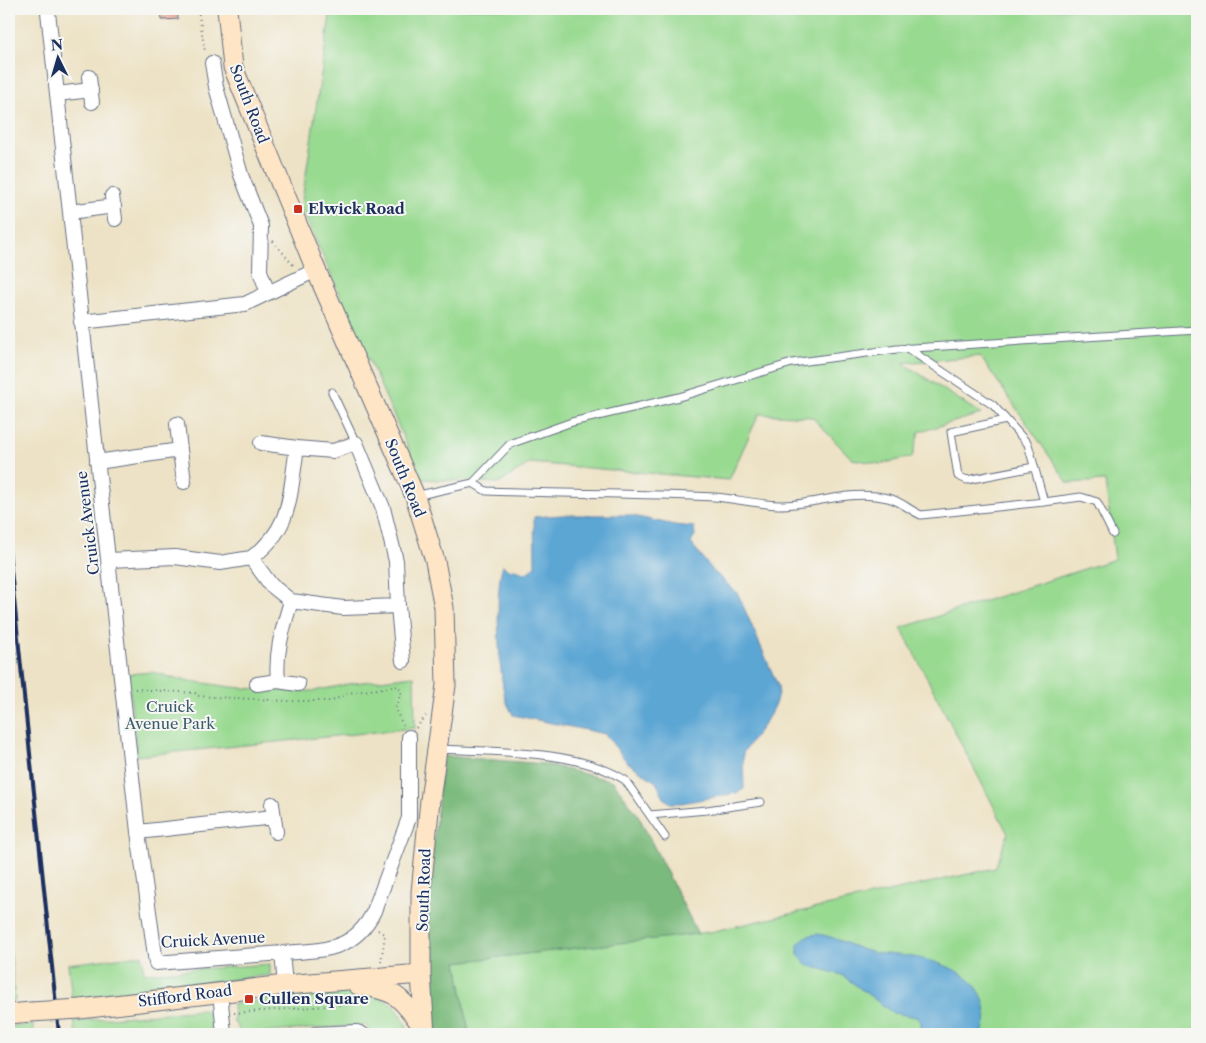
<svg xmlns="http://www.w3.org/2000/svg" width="1206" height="1043" viewBox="0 0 1206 1043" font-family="'Libre Caslon Text',serif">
<rect width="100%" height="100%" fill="#f6f6f2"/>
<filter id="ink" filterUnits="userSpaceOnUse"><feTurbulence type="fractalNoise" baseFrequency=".02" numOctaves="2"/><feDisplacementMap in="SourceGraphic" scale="10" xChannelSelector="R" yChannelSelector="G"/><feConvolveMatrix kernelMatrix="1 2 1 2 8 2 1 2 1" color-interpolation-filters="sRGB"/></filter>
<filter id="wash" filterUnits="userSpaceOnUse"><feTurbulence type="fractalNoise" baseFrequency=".0096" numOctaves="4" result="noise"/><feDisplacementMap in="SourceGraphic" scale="20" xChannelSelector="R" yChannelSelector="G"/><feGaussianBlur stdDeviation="1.12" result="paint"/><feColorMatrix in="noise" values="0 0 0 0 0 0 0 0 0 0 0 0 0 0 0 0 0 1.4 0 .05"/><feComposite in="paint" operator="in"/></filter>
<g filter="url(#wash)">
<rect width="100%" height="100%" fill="#ede2c5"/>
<path fill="#99da91" stroke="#5a8478" d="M331,9H1197V1034H469L457,962L710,932L995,868L1008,834L901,628L1115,559L1105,481L1068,483L980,356L903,363L981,414L919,432L912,457L880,464L852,459L812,417L759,414L729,480L530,463L500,483L422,479L301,207Z
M152,672L177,679L230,687L287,691H314L354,683L414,676L415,728L137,756L128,674Z
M9,944L10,947L15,1001L9,1002Z
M142,955L144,973L270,964V975L72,999L68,964Z
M349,990C382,997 399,999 409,1034H371L366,1025L242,1034L234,1022L233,1004Z
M203,1010L212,1016L213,1026L205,1033L76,1034L74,1021Z
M33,1025L34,1034H9V1026Z"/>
<path fill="#7aba7b" stroke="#4a746c" d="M443,756L545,764L613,781L638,815L698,934L457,962L469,1034H433L428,978L429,887Z"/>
<path fill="#5ba6d4" stroke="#3b6a99" d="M562,515H628L675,525L694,527L695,535L691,543L711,569L738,594L778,686C781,708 754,736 743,753L744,789L736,793L682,803H670L664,798L656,782L627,762L605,734L513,715C511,710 508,706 506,701C499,679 494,586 503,565L508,570L515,569L525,574L535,567L534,517Z
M817,934C836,936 852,948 871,952C884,955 899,954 913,957C954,964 999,985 982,1034H921V1022L917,1017L893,1013L842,975L807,965L798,955V944L807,936Z"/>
<g id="blocks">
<path fill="#e6957d" d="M161,9H177L178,19L162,20Z"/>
</g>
</g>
<g filter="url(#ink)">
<use href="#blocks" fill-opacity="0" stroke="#646e82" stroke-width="1"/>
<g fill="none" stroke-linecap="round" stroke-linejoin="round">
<defs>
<path id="lane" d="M907,348L993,405L1028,444L1044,502L1081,497L1097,502L1113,534
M332,392L356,443
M1006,420L951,432L958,476L967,480L1034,467
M473,483L486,491C562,494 639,493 715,497C736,499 757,504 779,505C816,505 850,489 888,498C901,501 909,510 921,515L1044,502
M415,496L473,483L510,444L572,422L679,397L792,363L897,349L1197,330
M437,749C494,752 576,749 625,780L665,837
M650,815L707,810L761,802"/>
<path id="street" d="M48,12L138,832L156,963L282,953
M212,63L216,87L241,175L261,226L260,271L268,293
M89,77L92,102
M57,94L91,90
M112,196L115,219
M70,212L114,206
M81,322L245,304L316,270
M180,450L184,482
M97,462L180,450L177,424
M251,558C293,528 289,495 297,448L261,443
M109,560L175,557L220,563L251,558L271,585L291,601L343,608L398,606L396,561L383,508L356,443L333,451L297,448
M291,601C283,628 275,652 278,681L298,684
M398,606L403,661
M257,684L278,681
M272,804L276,832
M138,832L274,817
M285,985L282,953C323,950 354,952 374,911L409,818V737
M220,992L224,1034
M315,1034L357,1032L362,1034"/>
<path id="secondary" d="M227,9L233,67L316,270L415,496L435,561L444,608L446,685L430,800L421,892V974L425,1034
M358,985C400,991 399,997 424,1028
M80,1009L285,985L421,974
M9,1014L31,1012"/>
</defs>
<use href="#lane" stroke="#646e82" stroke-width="9"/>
<use href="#street" stroke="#646e82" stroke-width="16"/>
<use href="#secondary" stroke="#646e82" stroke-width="21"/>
<path stroke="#646e82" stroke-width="2" stroke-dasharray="1 4" stroke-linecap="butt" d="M198,9L205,52
M273,241L294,266
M135,689L195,693L197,696L289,701H332L348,693L399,686L401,693L395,709L403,725
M416,728L426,716
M378,930L385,935L381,962
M234,1013L366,1003"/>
<use href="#lane" stroke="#fff" stroke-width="7"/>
<use href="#street" stroke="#fff" stroke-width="14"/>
<use href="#secondary" stroke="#fee5c5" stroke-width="19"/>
<path stroke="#1b2f5e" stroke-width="4" d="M9,551L59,1034"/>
<defs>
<path id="secondary-bridge" d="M31,1012L80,1009"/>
</defs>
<use href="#secondary-bridge" stroke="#646e82" stroke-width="21" stroke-linecap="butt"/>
<use href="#secondary-bridge" stroke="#fee5c5" stroke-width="19"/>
</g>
</g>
<g fill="#c8321e" stroke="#f6f6f2" stroke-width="2">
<rect x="293" y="204" width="10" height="10" rx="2.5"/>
<rect x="244" y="994" width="10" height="10" rx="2.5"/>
</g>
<g text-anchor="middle" stroke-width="4" stroke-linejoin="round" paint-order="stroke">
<g font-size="15" fill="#1b2f5e" stroke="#f6f6f2">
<text transform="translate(249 104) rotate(69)" y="5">South Road</text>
<text transform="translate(405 478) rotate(68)" y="5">South Road</text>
<text transform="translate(88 523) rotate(-97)" y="5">Cruick Avenue</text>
<text transform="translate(424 890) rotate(-88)" y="5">South Road</text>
<text transform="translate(213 940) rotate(-3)" y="5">Cruick Avenue</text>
<text transform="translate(185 996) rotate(-7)" y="5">Stifford Road</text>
</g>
<g font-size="15" font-weight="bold" fill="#1b2f5e" stroke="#f6f6f2" text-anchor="start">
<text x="308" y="214">Elwick Road</text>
<text x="259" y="1004">Cullen Square</text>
</g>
<g font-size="15" fill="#3a5a6b" stroke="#f6f6f2">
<text x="170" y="712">Cruick<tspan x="170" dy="17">Avenue Park</tspan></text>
</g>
</g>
<rect width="1206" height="1043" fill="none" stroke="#f6f6f2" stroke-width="30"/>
<g transform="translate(58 58) rotate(355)" stroke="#f6f6f2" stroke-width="4" paint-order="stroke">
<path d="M0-4L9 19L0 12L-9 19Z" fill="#1b2f5e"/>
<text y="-8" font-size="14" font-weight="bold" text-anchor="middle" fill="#1b2f5e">N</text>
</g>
</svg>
